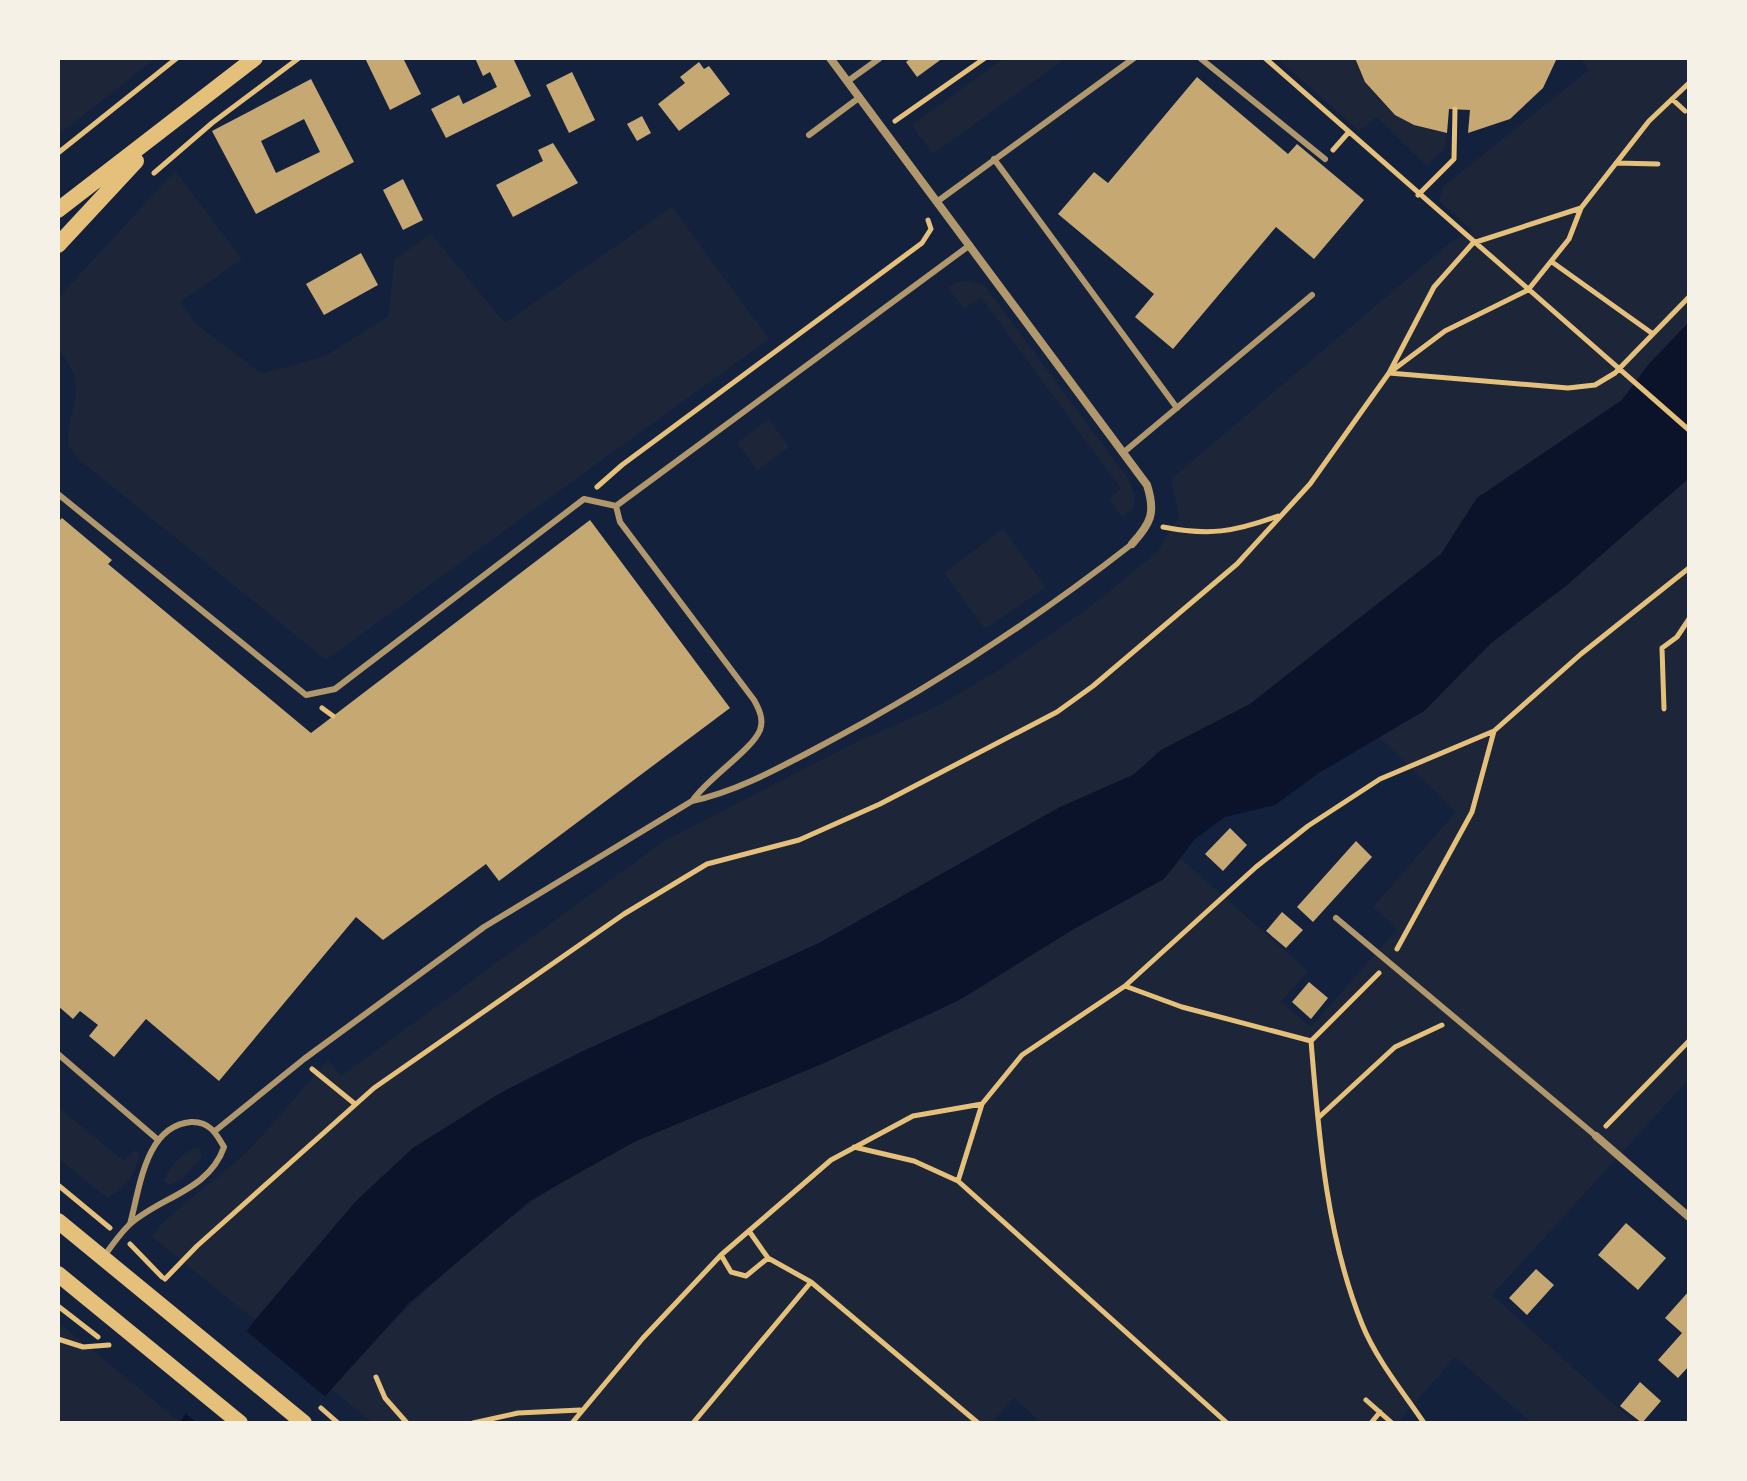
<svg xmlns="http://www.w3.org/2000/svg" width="1747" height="1481" viewBox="0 0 1747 1481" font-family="'Source Sans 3',sans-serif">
<rect width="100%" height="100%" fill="#14213d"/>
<path fill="#1d2539" d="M58,58H156L58,135Z
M1004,58H1066L933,154L912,125Z
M1277,58H1355C1369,101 1403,126 1447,133L1445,149L1426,165L1377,117L1359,131Z
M1580,58H1689V322L1648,365L1622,400L1477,498L1441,554L1250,704L1161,750L1133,775L1060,807L819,943L581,1052L502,1092L413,1148L356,1201L255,1320L151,1236C179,1204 209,1186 240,1158C272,1128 299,1092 328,1060L341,1076L664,841L857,742L938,706L997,671L1090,607L1157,552L1179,517L1171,479L1451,242L1473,231L1439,201L1443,187L1589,70Z
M175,171L242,259L180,302L197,325L262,374L325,356L389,316L394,260L431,234L505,323L672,207L769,339L326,660L77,458L68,445C67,404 92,388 58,349V298Z
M970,281L985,286L1129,480L1135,496L1133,509L1122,517L1109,499L1121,489L981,297L964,309L948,288L957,282Z
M769,419L789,447L757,470L737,443Z
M1689,478V1079L1492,1295L1635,1423H1532L1455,1357L1397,1423H1042L1014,1398L991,1423H373L330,1388C420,1291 514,1199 634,1142C740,1091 852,1055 957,1001C998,980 1035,951 1075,928C1112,907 1153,891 1181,859L1308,971L1281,1002L1311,1027L1397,929L1373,907L1456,812L1378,736L1424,711L1492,643L1567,585Z
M1003,529L1046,587L985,629L944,573Z
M58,1107L124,1161L135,1150L139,1154C139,1172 122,1190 107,1198L58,1158Z
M199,1147L202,1157L181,1180L169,1185L164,1181C168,1167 185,1149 199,1147Z
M58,1322L180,1422L179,1423H58Z"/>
<path fill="#0b132b" d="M1689,322V478L1567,585L1491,643L1424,711L1319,773L1275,805L1225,817L1195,839L1164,879L1074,929L959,1000L822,1064L634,1142L531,1200L409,1303L301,1423H179L255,1320L356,1201L413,1148L502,1092L581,1052L819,943L1060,807L1133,775L1161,750L1250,704L1441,554L1477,498L1622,400L1648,365Z"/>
<path fill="#14213d" d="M244,1329L327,1398L306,1423H197L183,1411Z"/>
<path fill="#c6a872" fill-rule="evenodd" d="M365,58H403L421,94L390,110Z
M475,58H513L531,96L446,138L431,109L459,95L463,104L497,87L490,72L483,76Z
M911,58H943L917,77L906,62Z
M1355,58H1557L1543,88L1510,119L1468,133L1470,110L1449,109L1447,133L1414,125L1395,115L1365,82Z
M699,62L704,69L709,66L730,94L679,131L658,104L685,83L680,77Z
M572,72L595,120L569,133L546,85Z
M1197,77L1288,154L1297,144L1364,200L1314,259L1276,227L1173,349L1135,317L1154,294L1058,214L1094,172L1108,183Z
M311,79L354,162L256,214L212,131ZM304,119L320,152L276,173L261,141Z
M642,116L651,133L637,141L627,124Z
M553,143L578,183L513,217L496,185L543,161L538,150Z
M403,179L423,220L403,230L383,190Z
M361,253L378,285L324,315L306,284Z
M62,518L112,560L108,564L311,733L590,520L730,708L499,881L486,864L383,940L356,917L219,1081L146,1019L114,1057L89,1036L98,1025L80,1011L73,1019L58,1006V522Z
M1230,828L1247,845L1223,871L1205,854Z
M1356,841L1372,857L1313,922L1297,907Z
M1282,912L1303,930L1286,948L1266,931Z
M1309,982L1328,998L1311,1019L1292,1002Z
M1626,1223L1666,1258L1638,1290L1598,1255Z
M1536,1269L1554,1285L1527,1315L1509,1298Z
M1689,1291V1366L1678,1378L1658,1360L1682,1333L1665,1318Z
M1640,1382L1661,1401L1642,1423L1620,1406Z"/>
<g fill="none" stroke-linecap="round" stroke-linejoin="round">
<path stroke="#e5c07b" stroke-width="5" d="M1265,58L1689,430
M1689,83L1649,121L1581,208L1473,243L1434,287L1389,373L1568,388L1595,385L1615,373L1689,297
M1672,99L1685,111
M895,121L985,58
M1333,150L1348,133
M58,153L177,58
M1616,163L1658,164
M154,173L212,123L299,58
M1418,195L1454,159L1455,109
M1552,262L1653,334
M597,487L622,465L922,243L931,229L928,220
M1163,527C1209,536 1234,532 1278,516
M322,708L333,716
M1664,709L1662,648L1677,637L1689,619
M1397,949L1472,812L1494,731
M1125,986L1182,1007L1311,1041L1379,973
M1311,1041C1319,1137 1326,1234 1362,1324C1376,1359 1403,1392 1424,1423
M312,1069L355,1104
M1318,1118L1395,1047L1442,1025
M1606,1126L1689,1041
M854,1147L914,1161L958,1181L1227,1423
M958,1181L982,1104
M58,1185L110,1228
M749,1231L768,1258L811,1282
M130,1244L162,1277
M721,1255L731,1272L746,1276L768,1258
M165,1279L197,1246L374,1088L624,914L707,864L799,840L880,804L1057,712L1093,686L1237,564L1310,484L1389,373L1445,331L1528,290L1569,239L1581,208
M58,1306L98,1337
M58,1339L83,1347L109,1345
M376,1377L385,1398L407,1423
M1366,1400L1392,1423
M321,1408L338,1423
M473,1423L518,1413L580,1410
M572,1423L643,1338L721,1255L831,1160L913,1116L982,1104L1022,1055L1125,986L1256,867L1308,826L1380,779L1494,731L1581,654L1689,568
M693,1423L811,1282L978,1423
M1371,1423L1380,1412"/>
<path stroke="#b1986c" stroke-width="6" d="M1200,58L1325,159
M848,81L880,58
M809,135L860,97
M994,159L1177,408
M938,201L1134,58
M1124,452L1312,295
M58,494L306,695L335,689L584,499L616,506
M693,800C708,778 752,750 760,730C764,719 759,709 754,700L620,522L616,506L970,245
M1336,918L1596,1136
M58,1054L157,1139
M215,1131L304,1059L484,927L692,801C735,792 777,769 815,749C928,690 1032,622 1132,544
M105,1255C112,1245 120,1234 129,1225C159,1197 209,1191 224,1147C216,1133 209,1121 191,1122C145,1126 140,1188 130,1224"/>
<path stroke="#b1986c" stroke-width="8" d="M830,58L1147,485C1156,513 1151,523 1132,544
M1596,1136L1689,1217"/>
<path stroke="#e5c07b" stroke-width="16" d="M58,210L255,58
M58,245L136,161
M58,1221L304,1423
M58,1274L240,1423"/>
</g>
<rect width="1747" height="1481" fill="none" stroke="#f6f1e7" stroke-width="120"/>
</svg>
